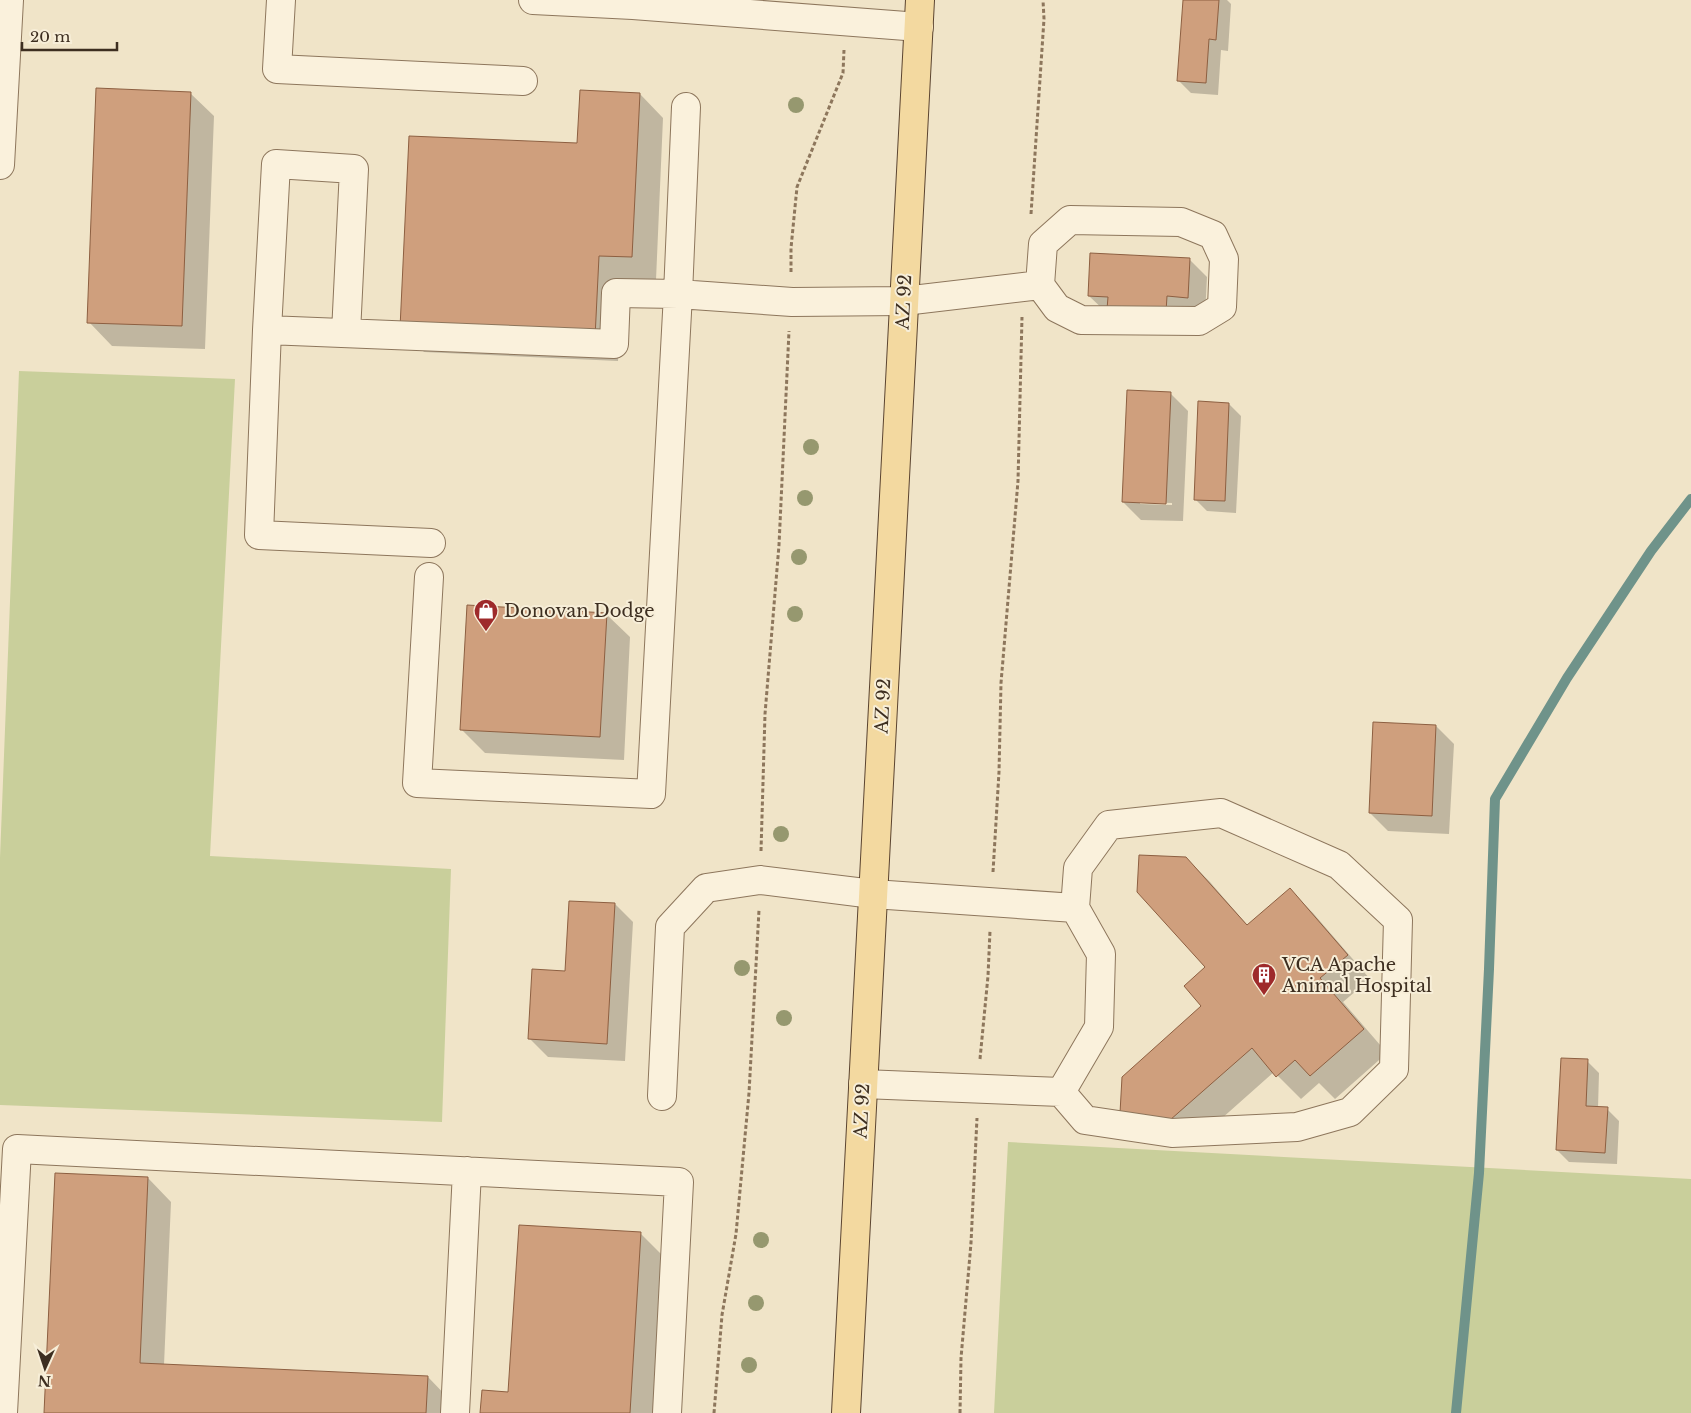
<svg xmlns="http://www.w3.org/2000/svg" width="1691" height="1413" viewBox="0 0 1691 1413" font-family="'Libre Baskerville',serif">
<rect width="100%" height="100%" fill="#f0e4c8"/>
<path fill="#c9cf9b" d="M19,371L235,379L210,856L451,869L442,1122L0,1105V858Z
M1008,1142L1691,1179V1413H994Z"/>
<path fill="#0003" fill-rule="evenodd" d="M1185,0H1227L1231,4L1228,51L1221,50L1218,95L1191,93L1179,81Z
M190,93L214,116L205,349L112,346L89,322Z
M640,94L663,118L656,280L622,279L618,361L424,352L401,328L579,145Z
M1189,259L1207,277L1205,315L1107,313L1089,296Z
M1170,393L1188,411L1183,521L1141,520L1123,502ZM1140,502L1172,503V505L1140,504Z
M1229,404L1241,416L1236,513L1207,511L1195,499Z
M606,614L630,637L624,760L485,753L461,729Z
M1436,726L1454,744L1449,834L1388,831L1370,813Z
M1186,858L1210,882L1248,926L1290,890L1313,913L1370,979L1343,1002L1387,1053L1335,1099L1319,1083L1301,1099L1274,1072L1194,1143L1145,1137L1202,1006L1207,967Z
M615,904L633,922L625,1061L548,1057L530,1039L566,972Z
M1587,1061L1599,1073L1598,1108L1607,1109L1619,1121L1617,1164L1569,1162L1557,1150Z
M148,1178L171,1202L164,1365L428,1377L451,1401V1413H45Z
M640,1233L664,1257L655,1413H481L510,1393Z"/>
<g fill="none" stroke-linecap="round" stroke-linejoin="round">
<path stroke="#6f938a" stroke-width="10" d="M1456,1413L1479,1173L1489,969L1495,799L1567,678L1651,551L1691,499"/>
</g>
<path fill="#cf9f7d" stroke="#8d5f41" d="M1183,0H1219L1216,40L1209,39L1206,83L1177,81Z
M96,88L191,92L182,326L87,323Z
M580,90L640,93L632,257L599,256L595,338L400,328L409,136L577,143Z
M1090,253L1190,258L1188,298L1167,296L1166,312L1107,309L1108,297L1088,296Z
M1127,390L1171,392L1166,504L1122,502Z
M1198,401L1229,403L1225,501L1194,500Z
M467,605L607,613L600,737L460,730Z
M1373,722L1436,725L1432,816L1369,813Z
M1139,855L1186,857L1247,925L1290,888L1348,955L1320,978L1364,1029L1310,1076L1295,1060L1276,1077L1252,1048L1170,1120L1120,1113L1122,1077L1201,1006L1184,986L1205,967L1137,892Z
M569,901L615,903L607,1044L528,1039L532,969L565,971Z
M1561,1058L1588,1059L1586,1106L1608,1107L1605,1153L1556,1150Z
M55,1173L148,1177L140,1363L428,1376L426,1413H44Z
M519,1225L641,1232L630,1413H480L482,1390L508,1392Z"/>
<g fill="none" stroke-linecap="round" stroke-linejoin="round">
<defs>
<path id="minor" d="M281,0L277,69L523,81
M533,0L633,5L919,27
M0,165L9,0
M267,330L259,535L431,543
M346,333L354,169L276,164L267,330L614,344L616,293L678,294L792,302L904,301L1040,285L1057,308L1081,320L1199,321L1222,307L1224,259L1213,235L1181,222L1070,220L1043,244L1040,285
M429,577L417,783L651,794L678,294L686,107
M1061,1092L1085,1120L1172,1133L1297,1127L1350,1112L1394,1069L1398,920L1339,865L1221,813L1109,825L1078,868L1075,908
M662,1096L670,927L706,888L760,880L873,894L1075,908L1101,954L1099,1027L1061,1092L863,1084
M3,1413L17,1149L679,1182L667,1413
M455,1413L467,1171"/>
<path id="major" d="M846,1413L920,0"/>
</defs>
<use href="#minor" stroke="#8d765c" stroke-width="30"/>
<use href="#major" stroke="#5b4430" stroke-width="30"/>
<path stroke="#8d765c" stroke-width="3" stroke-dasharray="4 2.5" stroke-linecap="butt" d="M1031,214L1044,19L1043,0
M791,272V248L797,187L843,73L844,50
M761,851L765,714L779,545L789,331
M993,872L999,772L1001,683L1018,481L1022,317
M980,1059L988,976L990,931
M714,1413L722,1315L736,1234L749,1093L759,910
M960,1413L961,1358L971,1243L977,1118"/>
<use href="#minor" stroke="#faf1dc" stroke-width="28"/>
<use href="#major" stroke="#f3d9a0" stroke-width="28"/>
</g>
<g fill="#96986f">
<circle cx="796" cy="105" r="8"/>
<circle cx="811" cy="447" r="8"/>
<circle cx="805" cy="498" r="8"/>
<circle cx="799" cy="557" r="8"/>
<circle cx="795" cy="614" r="8"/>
<circle cx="781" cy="834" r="8"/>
<circle cx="742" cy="968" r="8"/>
<circle cx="784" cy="1018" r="8"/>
<circle cx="761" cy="1240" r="8"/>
<circle cx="756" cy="1303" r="8"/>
<circle cx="749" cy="1365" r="8"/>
</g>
<defs>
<symbol id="shop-pin" viewBox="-11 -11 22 30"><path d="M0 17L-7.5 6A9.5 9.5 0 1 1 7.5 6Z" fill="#9e2a2b" stroke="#f7eed8"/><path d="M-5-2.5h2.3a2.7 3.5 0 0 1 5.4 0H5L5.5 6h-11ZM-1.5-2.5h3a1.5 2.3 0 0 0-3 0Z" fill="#fff"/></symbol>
<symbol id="building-pin" viewBox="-11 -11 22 30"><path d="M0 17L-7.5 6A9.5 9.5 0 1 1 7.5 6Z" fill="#9e2a2b" stroke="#f7eed8"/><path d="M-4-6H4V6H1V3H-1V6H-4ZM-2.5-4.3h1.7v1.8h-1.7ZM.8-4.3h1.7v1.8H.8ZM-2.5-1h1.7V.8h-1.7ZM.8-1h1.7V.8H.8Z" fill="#fff"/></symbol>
</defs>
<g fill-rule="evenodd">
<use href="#shop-pin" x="472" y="597" width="28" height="38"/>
<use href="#building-pin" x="1250" y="961" width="28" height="38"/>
</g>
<g text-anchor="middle" stroke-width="4" stroke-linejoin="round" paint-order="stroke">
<g font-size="18" fill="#3d2e20" stroke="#f7eed8">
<text transform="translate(904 302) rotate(-87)" y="6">AZ 92</text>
<text transform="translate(883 706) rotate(-87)" y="6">AZ 92</text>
<text transform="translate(862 1111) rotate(-87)" y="6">AZ 92</text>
</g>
<g font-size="18" fill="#3d2e20" stroke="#f7eed8" text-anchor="start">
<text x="504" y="617">Donovan Dodge</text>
<text x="1282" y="971">VCA Apache<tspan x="1282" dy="21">Animal Hospital</tspan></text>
</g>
</g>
<g transform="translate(45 1368) rotate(183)" stroke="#f7eed8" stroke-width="4" paint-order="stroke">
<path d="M0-4L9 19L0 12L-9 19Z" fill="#3d2e20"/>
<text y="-8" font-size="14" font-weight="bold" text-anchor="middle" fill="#3d2e20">N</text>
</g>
<path d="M22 42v8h95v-8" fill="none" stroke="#3d2e20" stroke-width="2.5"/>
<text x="30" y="42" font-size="15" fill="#3d2e20" stroke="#f7eed8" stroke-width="4" paint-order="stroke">20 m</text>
</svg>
